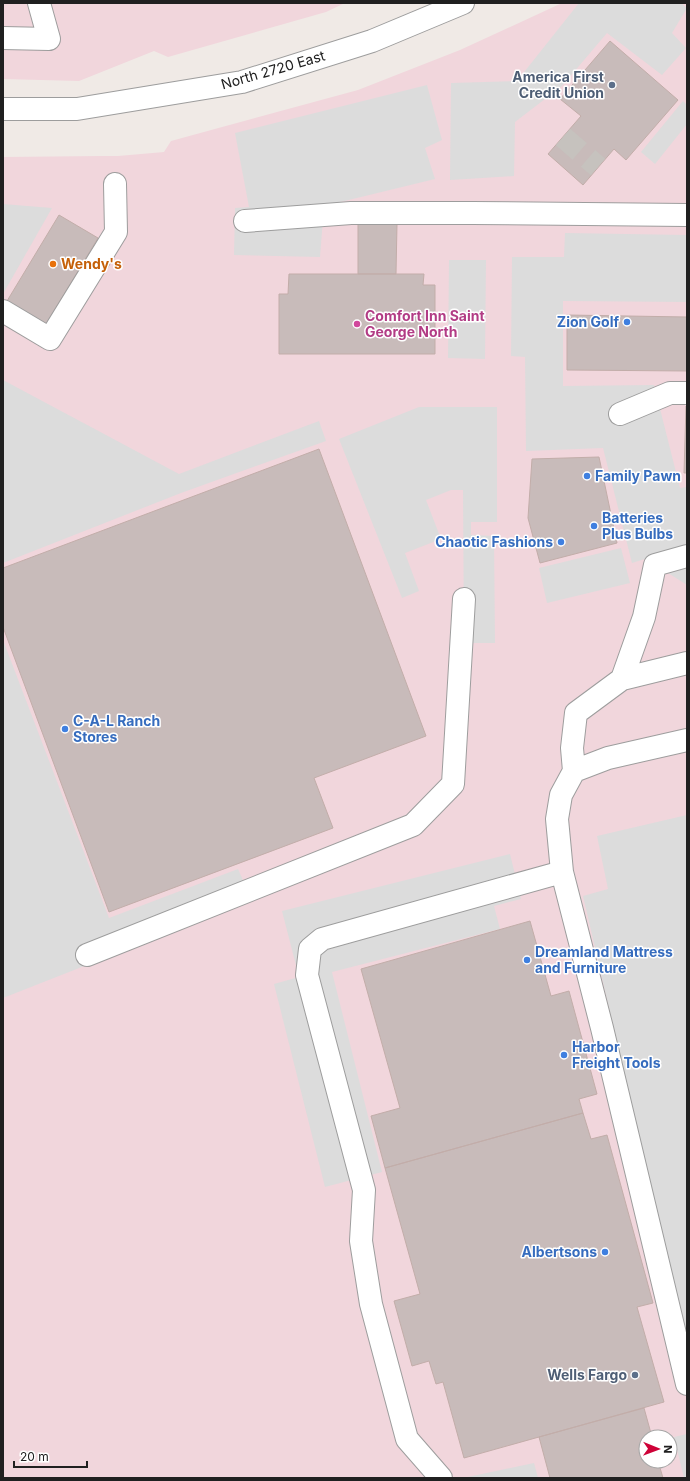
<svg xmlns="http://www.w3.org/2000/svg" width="690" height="1481" viewBox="0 0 690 1481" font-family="Inter,sans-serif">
<rect width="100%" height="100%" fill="#f0eae6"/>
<path fill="#f1d6dc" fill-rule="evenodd" d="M3,3H345L326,12L168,57L154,51L79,81L3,79Z
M562,3H687V1478H3V157L102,156H118L164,152L171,141L358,90L460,50ZM646,1437H670V1461H646Z"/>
<path fill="#dcdcdc" d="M579,3H681L687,8L672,33L686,48L662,75L607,33L562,86L515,122L514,176L450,180L451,83L517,81Z
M427,85L442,140L425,148L435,179L324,206L320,257L234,255L235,208L249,207L235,133Z
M683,101L687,105V124L655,164L641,152Z
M3,204L52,208L3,294Z
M565,233L687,235V302L563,301V386L654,385L680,488L687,487V546L632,563L603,448L526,451L525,357L511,356L512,257H564Z
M449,260H486L485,359L448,358Z
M3,380L179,474L319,421L326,441L181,493L3,563Z
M419,407H497V522H471V535L494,536L495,643H464L463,490H451L426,500L441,539L405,553L419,591L402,598L339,439Z
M621,548L630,583L547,603L539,568Z
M687,568V585L668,573Z
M3,640L109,918L238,869L252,900L3,998Z
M687,815V1344L583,896L608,889L597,836Z
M510,854L521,899L494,906L500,929L332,972L382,1172L325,1187L274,984L299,977L282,911Z
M687,1434V1478H684L674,1437Z
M534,1463L538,1478H463Z"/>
<path fill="#c8bbba" stroke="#c2ada9" d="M610,41L678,100L626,160L614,149L583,185L548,154L581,116L560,99Z
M59,215L98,238L46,324L7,301Z
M358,224H397L396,274H358Z
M289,274H424L423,285H435V354H279V294H288Z
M567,315L687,317V371L567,370Z
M686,406H687V473H684Z
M319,449L426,736L314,778L333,828L109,912L3,627V568Z
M599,457L617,543L540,563L528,518L532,459Z
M530,921L551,996L569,991L597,1094L579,1099L583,1113L385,1168L371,1116L400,1108L361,969Z
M583,1113L591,1139L607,1135L653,1303L637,1307L664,1402L464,1458L443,1382L436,1384L429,1361L412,1366L394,1301L420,1294L385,1168Z
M644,1408L652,1437H646V1461H658L663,1478H550L539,1437Z"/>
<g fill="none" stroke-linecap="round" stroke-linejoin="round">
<path stroke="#c6c2be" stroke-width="22" stroke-dasharray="22 11" stroke-linecap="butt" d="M563,137L598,167"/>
<defs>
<path id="minor" d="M3,38L49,39L39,3
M3,109H77L242,82L372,41L463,3
M245,221L351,213H472L687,215
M3,311L50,339L116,232L115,184
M620,414L670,393H687
M622,679L687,663
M687,740L608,758L574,771L561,795L557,819L562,872L602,1028L687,1384
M574,771L572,748L576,713L622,679L644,617L655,565L687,556
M87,955L413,825L453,784L464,599
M441,1478L407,1439L371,1304L361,1241L364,1190L307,975L310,949L322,939L562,872"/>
</defs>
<use href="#minor" stroke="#9d9d9d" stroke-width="24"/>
<use href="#minor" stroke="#fff" stroke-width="22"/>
</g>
<g fill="#5c6f8a" stroke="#fff" stroke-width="1.5">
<circle cx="612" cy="85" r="4"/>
<circle cx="635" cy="1375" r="4"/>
</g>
<circle fill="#e8710a" stroke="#fff" stroke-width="1.5" cx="53" cy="264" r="4"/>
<g fill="#3f7fe0" stroke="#fff" stroke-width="1.5">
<circle cx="627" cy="322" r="4"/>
<circle cx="587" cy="476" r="4"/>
<circle cx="594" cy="526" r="4"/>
<circle cx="561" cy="542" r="4"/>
<circle cx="65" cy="729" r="4"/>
<circle cx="527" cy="960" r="4"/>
<circle cx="564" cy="1055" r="4"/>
<circle cx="605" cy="1252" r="4"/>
</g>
<circle fill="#d1479c" stroke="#fff" stroke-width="1.5" cx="357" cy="324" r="4"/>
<g text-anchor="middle" stroke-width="3" stroke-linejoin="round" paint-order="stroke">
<g font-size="14" fill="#202020" stroke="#fff">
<text transform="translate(273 70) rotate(-16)" y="5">North 2720 East</text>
</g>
<g font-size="14" font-weight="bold" fill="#4e5e75" stroke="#fff" text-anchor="end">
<text x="604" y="82">America First<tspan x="604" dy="16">Credit Union</tspan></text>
<text x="627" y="1380">Wells Fargo</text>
</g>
<g font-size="14" font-weight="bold" fill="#c56008" stroke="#fff" text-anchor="start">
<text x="61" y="269">Wendy's</text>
</g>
<g font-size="14" font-weight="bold" fill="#b23c85" stroke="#fff" text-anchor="start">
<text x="365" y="321">Comfort Inn Saint<tspan x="365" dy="16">George North</tspan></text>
</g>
<g font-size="14" font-weight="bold" fill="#366cbe" stroke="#fff" text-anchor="start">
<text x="619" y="327" text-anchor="end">Zion Golf</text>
<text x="595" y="481">Family Pawn</text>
<text x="602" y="523">Batteries<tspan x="602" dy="16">Plus Bulbs</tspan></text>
<text x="553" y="547" text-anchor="end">Chaotic Fashions</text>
<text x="73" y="726">C-A-L Ranch<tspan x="73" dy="16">Stores</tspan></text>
<text x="535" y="957">Dreamland Mattress<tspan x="535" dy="16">and Furniture</tspan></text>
<text x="572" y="1052">Harbor<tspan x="572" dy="16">Freight Tools</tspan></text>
<text x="597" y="1257" text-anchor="end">Albertsons</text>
</g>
</g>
<rect width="690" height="1481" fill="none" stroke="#202020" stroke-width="8"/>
<g transform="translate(658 1449) rotate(91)"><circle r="19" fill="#ffffff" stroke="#a6a6a6"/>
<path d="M0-3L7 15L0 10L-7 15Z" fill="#ce0238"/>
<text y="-6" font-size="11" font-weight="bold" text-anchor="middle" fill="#202020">N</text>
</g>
<path d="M14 1461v6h73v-6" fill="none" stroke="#202020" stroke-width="2"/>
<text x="20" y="1461" font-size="12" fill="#202020" stroke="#ffffff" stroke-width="3" paint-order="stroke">20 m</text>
</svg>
